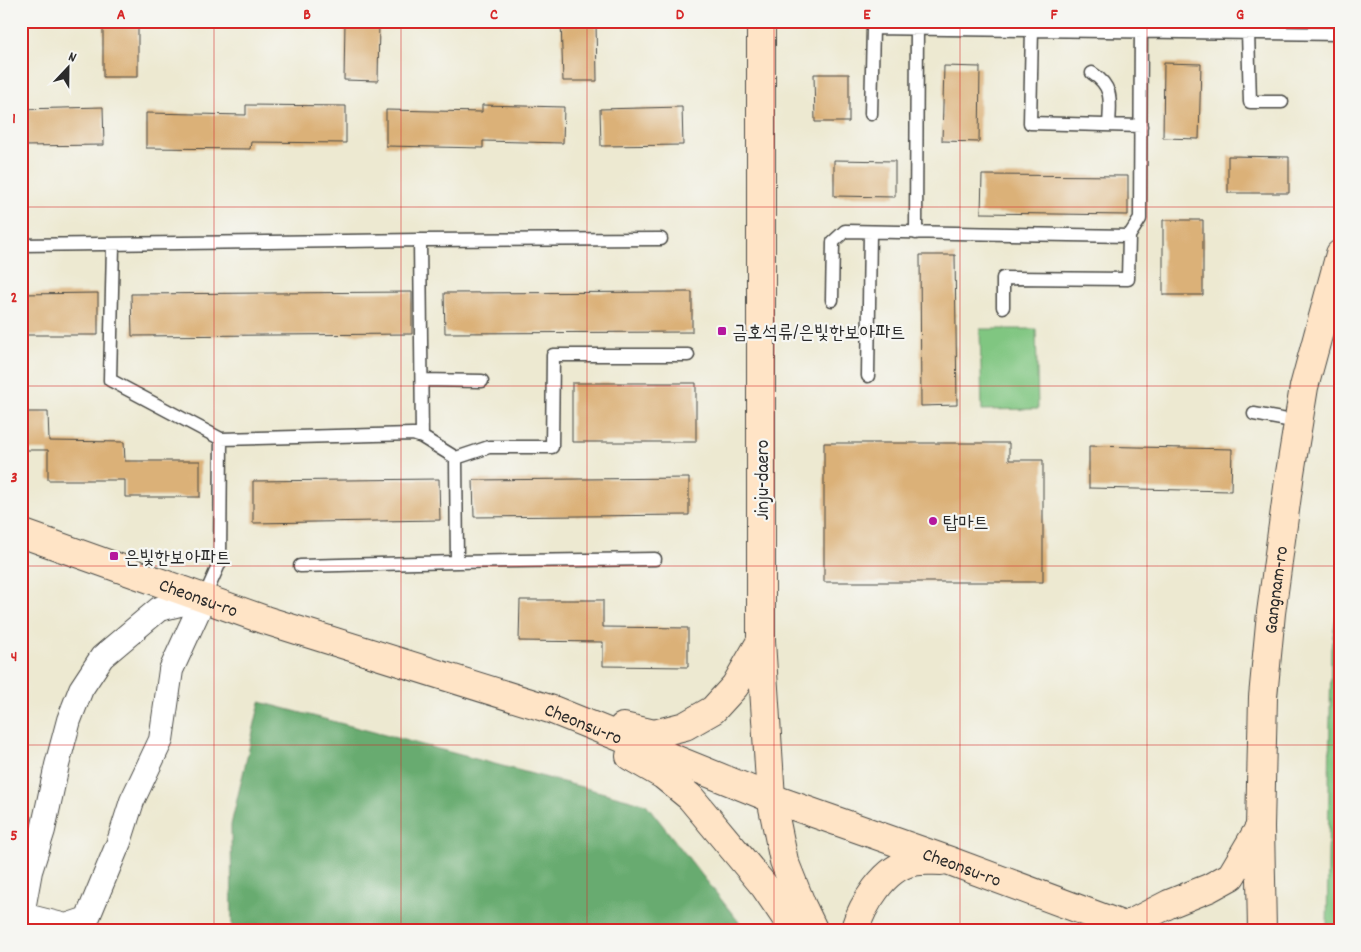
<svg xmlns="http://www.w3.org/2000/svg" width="1361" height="952" viewBox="0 0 1361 952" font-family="Dekko,'Poor Story',sans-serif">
<rect width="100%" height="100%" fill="#f6f6f2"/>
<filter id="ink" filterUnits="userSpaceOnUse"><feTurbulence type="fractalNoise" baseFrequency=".02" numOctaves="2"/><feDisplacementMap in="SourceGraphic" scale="10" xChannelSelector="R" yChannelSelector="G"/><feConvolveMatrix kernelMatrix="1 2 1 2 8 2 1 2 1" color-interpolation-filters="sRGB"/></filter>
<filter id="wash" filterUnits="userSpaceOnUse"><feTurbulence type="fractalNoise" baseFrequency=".0096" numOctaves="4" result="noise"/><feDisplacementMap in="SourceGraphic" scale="20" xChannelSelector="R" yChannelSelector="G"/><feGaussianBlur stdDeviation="1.12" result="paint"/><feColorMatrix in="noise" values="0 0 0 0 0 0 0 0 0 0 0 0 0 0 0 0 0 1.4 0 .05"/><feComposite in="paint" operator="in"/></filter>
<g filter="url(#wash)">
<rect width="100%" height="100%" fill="#ede9d1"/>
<path fill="#80c681" stroke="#567856" d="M980,329H1036L1038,409L982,410Z
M1340,589V931H1327L1331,649Z"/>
<path fill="#68ab6f" stroke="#4a6b4d" d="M260,702L646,804L746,931H232L231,825Z"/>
<g id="blocks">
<path fill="#dbb178" d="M103,21H138V77H103Z
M345,21H379L378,81L344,80Z
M561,21H596L597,81H563Z
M1164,63L1201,64L1199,139L1163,138Z
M944,66L980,67L979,142L942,141Z
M814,74H849V122H815Z
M246,105L346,106V143L251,142L250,149L146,148V113L246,115Z
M482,105L564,107L563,143L483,141V148L386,146V110L482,112Z
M103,107L104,145L21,146V109Z
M682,107L683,145L601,146L600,109Z
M1228,156L1289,157V193H1228Z
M834,160L895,161V197L834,196Z
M982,175L1128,176V215L981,213Z
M1163,220H1203V295H1163Z
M920,255H955L957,405L921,406Z
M412,292V334L132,336L131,294Z
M692,292V332L445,333L444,293Z
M98,293V335H21V294Z
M572,383H696V442H572Z
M21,412H48L49,441L124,442L125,461H200V497H125V480H48V450H21Z
M824,443H1009V460H1043V582H824Z
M1089,446L1232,449L1231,491L1089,488Z
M689,478V515L474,517L473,480Z
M439,479L440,520L253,523V481Z
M520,600H603V627L688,628V667L603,666V642L519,641Z"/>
</g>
</g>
<g filter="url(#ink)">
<use href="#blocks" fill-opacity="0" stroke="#484844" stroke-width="1"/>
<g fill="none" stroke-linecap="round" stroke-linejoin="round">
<defs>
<path id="lane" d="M1032,29L1030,123L1141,126
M1248,32L1250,102H1282
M1092,73C1114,87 1110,102 1109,125
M871,114L873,28L1340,34
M916,233L917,21
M420,240L422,437
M21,245L420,240L661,239
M113,245L110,380L221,439L413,434L422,437L456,458L489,447H552L553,355H688
M832,300L833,242L845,231L1129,236
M1003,307V278L1128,279L1129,236L1140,219L1141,21
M868,376L870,232
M422,380L482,381
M1254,414L1298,422
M456,458L457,562
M300,566L457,562L655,559
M204,598L220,562L221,439"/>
<path id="street" d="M204,598L171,670L161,740L132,801L119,842L87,919L66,926L22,915L30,871L43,830L57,765L69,720L81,689L102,657L159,609Z"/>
<g id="secondary">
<path d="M761,21V641L771,798L784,861L802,906L814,931"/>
<path id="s1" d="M21,533L265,620L553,710L771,798L950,861L1138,931"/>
<path d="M623,727L654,734L685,726L713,710L735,686L761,641"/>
<path d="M630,756L663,775L690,797L765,887L795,931"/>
<path d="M1126,926L1169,904L1209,888L1231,876L1260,827"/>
<path d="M854,931C862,906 884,867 913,862C922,860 932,861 941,861"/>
<path id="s2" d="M1262,931L1260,827L1263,697L1271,613L1290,473L1304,387L1340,254"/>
</g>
</defs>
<use href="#lane" stroke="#484844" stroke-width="15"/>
<use href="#street" stroke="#484844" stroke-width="26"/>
<use href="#secondary" stroke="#484844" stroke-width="30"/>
<use href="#lane" stroke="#fff" stroke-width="12"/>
<use href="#street" stroke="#fff" stroke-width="24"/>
<use href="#secondary" stroke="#ffe4c6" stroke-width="28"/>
</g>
</g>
<path fill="none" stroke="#d62828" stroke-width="1" stroke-opacity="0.55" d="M214,21V931M401,21V931M587,21V931M774,21V931M960,21V931M1147,21V931M21,207H1340M21,386H1340M21,566H1340M21,745H1340"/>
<g fill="#b5179e" stroke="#f6f6f2" stroke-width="2">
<rect x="717" y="326" width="10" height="10" rx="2.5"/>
<circle cx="933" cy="521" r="5"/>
<rect x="109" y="551" width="10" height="10" rx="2.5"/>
</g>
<g text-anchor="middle" stroke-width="4.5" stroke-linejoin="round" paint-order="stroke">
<g font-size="19" fill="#2b2b2b" stroke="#f6f6f2" text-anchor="start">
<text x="732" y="338">금호석류/은빛한보아파트</text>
<text x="943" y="528">탑마트</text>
<text x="124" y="563">은빛한보아파트</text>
</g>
<g font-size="19" fill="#2b2b2b" stroke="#f6f6f2">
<text transform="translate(761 480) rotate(-90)" y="7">Jinju-daero</text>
<text dy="7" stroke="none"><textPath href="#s2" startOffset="342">Gangnam-ro</textPath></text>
<text dy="7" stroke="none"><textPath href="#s1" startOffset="189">Cheonsu-ro</textPath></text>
<text dy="7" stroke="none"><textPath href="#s1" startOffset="594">Cheonsu-ro</textPath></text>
<text dy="7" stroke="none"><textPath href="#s1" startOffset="999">Cheonsu-ro</textPath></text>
</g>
</g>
<rect width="1361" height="952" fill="none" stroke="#f6f6f2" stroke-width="55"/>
<g transform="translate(68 68) rotate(22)" stroke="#f6f6f2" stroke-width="4" paint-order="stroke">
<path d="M0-4L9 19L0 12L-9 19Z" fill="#2b2b2b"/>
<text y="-8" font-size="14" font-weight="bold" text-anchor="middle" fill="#2b2b2b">N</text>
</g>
<rect x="28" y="28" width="1306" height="896" fill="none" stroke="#d62828" stroke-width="2"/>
<g font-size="16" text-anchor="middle" font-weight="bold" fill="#d62828">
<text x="121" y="19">A</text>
<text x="307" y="19">B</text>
<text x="494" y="19">C</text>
<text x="680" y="19">D</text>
<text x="867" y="19">E</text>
<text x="1054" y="19">F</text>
<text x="1240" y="19">G</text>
<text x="14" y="123">1</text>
<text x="14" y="302">2</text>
<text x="14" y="482">3</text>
<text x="14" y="661">4</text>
<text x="14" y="840">5</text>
</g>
</svg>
